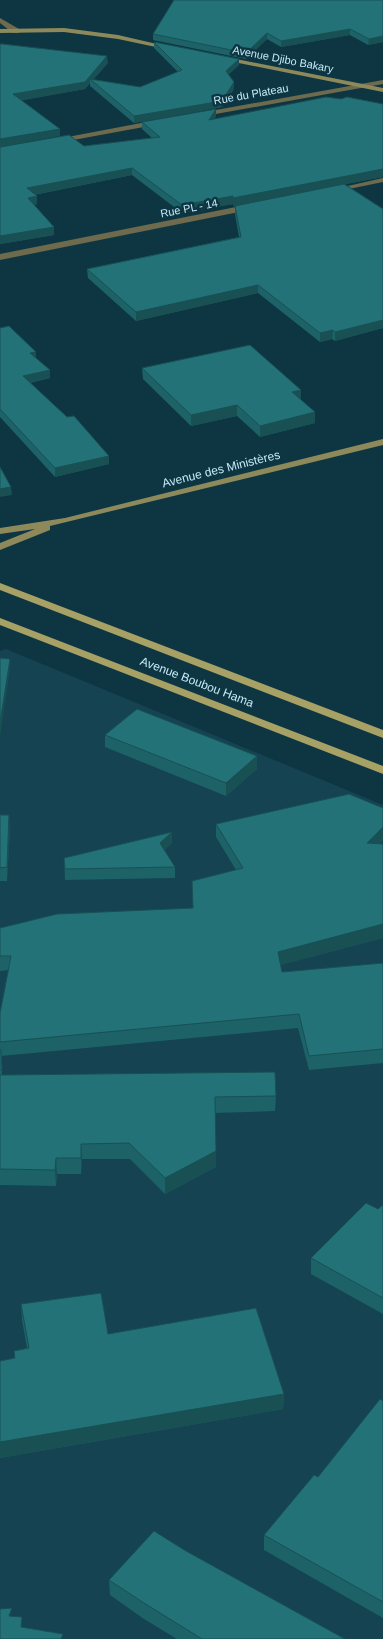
<svg xmlns="http://www.w3.org/2000/svg" width="383" height="1639" viewBox="0 0 383 1639" font-family="Arial,sans-serif">
<rect width="100%" height="100%" fill="#0d3642"/>
<path fill="#154351" d="M6,649L383,805V1639H0V651Z"/>
<g fill="none" stroke-linecap="round" stroke-linejoin="round">
<path fill="#6d6a4d" fill-rule="evenodd" d="M0,18L19,29V33H13L0,23Z
M383,80V84L199,117L195,115L199,113Z
M157,120L161,122L160,124L57,143L53,141L57,139Z
M383,178V182L334,192L330,190Z
M251,204L254,205V209L0,260V254Z"/>
<path fill="#8e895b" fill-rule="evenodd" d="M64,28L118,35L174,48L170,50L118,39L64,32L0,33V29Z
M221,56L383,88V92L224,60H221Z
M383,439V445L50,526V530L0,550V543L35,529L0,534V528L65,518Z"/>
<path fill="#a8a166" fill-rule="evenodd" d="M0,583L383,730V738L0,590Z
M0,618L383,766V774L0,625Z"/>
</g>
<path fill="#1d6267" d="M383,0V42L368,45L350,35L281,47L267,39L246,59L153,40V34Z
M154,42L239,59V65L228,75L234,89L222,107L134,123L90,86V83L85,89L22,100L0,44L108,63L93,80L140,87L178,72L154,48Z
M216,116L214,119L383,177L345,184L383,209V328L335,341L332,339L320,342L258,293L136,321L88,278L87,269L239,237L235,214V206L257,201L233,206V204L182,213L132,175L34,195L37,196V204L34,205L54,235L0,244V147L84,146L152,138L142,129V122Z
M0,328L50,370V378L30,383L109,456V464L55,477L0,417Z
M142,368L301,390V400L315,412V423L260,437L237,416L191,426L143,379Z
M105,735L257,756V769L226,796L105,747Z
M383,808V840L379,844L383,938L280,965L282,972L383,963V1063L309,1070L298,1028L1,1056L2,1075L276,1096L275,1111L215,1113L216,1167L165,1194L130,1159H82L81,1174H57L56,1186L0,1185V1013L9,970L0,971V928L193,908L192,881L236,870L216,837V824Z
M0,815L10,828L7,881H0Z
M172,832V843L164,850L175,867V878L65,880L64,858Z
M383,1205V1314L311,1274V1258L378,1209Z
M21,1304L284,1394L283,1409L0,1458V1361L14,1358V1351L27,1348L22,1320Z
M383,1401V1618L264,1550V1535L318,1477Z
M186,1551L345,1639H177L144,1619L110,1595L109,1580Z"/>
<path fill="#185054" d="M350,29V35L281,47V41Z
M267,33V39L246,59V53Z
M383,36V42L368,45L369,39Z
M107,56L108,63L92,81L90,79V83L85,89L14,102L13,94Z
M239,59V65L226,77V71Z
M234,82V89L222,107L134,123V116Z
M216,109V116L209,127V120Z
M60,129V136L0,147V139Z
M132,168V175L27,196V188Z
M383,169V177L233,206V198Z
M37,196V204L28,206V198Z
M233,196V204L182,213V205Z
M54,227V235L0,244V236Z
M258,285V293L136,321V312Z
M383,320V328L335,341V332Z
M333,330L332,339L320,342V333Z
M36,352V360L30,353Z
M50,370V378L23,384V376Z
M301,390V401L292,392Z
M237,405V416L191,426V415Z
M315,412V423L260,437V426Z
M109,456V464L55,477V468Z
M11,487L12,495L0,497V489Z
M10,659V669L0,737V723Z
M257,756V769L226,796V783Z
M9,815L10,828L7,881V867Z
M383,827V840L366,857L367,843Z
M172,832V843L160,853V843Z
M383,924V938L278,966V952Z
M81,1144L82,1159L81,1174Z
M216,1151V1167L165,1194V1178Z
M56,1158L57,1174L56,1186L55,1170Z
M284,1394L283,1409L0,1458V1442Z"/>
<path fill="#227278" stroke="#185054" d="M174,0H383V36L369,39L350,29L281,41L267,33L246,53L153,34Z
M154,42L239,59L226,71L234,82L222,101L134,116L90,79L140,87L182,70Z
M0,44H2L107,56L85,82L13,94L60,129L0,139Z
M326,97L341,99L347,97L383,104V169L233,198V196L182,205L132,168L27,188L37,196L28,198L54,227L0,236V147L69,135L84,146L160,137L142,122L216,109L209,120Z
M344,184L383,209V320L335,332L333,330L320,333L258,285L136,312L87,269L241,237L235,206Z
M9,326L36,352L30,353L50,370L23,376L67,417L74,416L109,456L55,468L0,409V328Z
M250,345L301,390L292,392L315,412L260,426L237,405L191,415L142,368Z
M0,467L11,487L0,489Z
M0,658L10,659L0,723Z
M137,709L257,756L226,783L105,735Z
M349,794L383,808V827L367,843L383,844V924L278,952L282,972L383,963V1049L309,1056L299,1014L0,1042V1013L11,956H0V928L57,914L193,908L192,881L243,868L216,824Z
M0,815H9L7,867L0,868Z
M172,832L160,843L175,867L65,869L64,858Z
M0,1049L1,1050L2,1070H0Z
M275,1072L276,1096L215,1097L216,1151L165,1178L129,1143L81,1144V1158H56L55,1170L0,1169V1075Z
M366,1203L378,1209L383,1205V1298L311,1258Z
M101,1293L108,1334L256,1308L284,1394L0,1442V1361L15,1358L14,1351L29,1348L21,1304Z
M380,1399L383,1401V1602L264,1535L314,1475L318,1477Z
M154,1531L186,1551L345,1639H202L144,1603L109,1580Z
M12,1608L9,1616L22,1617L21,1627L63,1634L61,1639H0V1609Z"/>
<g text-anchor="middle" stroke-width="5" stroke-linejoin="round" paint-order="stroke">
<g font-size="11" fill="#c6e9f7" stroke="#0d3642">
<text transform="translate(283 59) rotate(11)" y="4">Avenue Djibo Bakary</text>
<text transform="translate(251 94) rotate(-10)" y="4">Rue du Plateau</text>
<text transform="translate(189 208) rotate(-11)" y="4">Rue PL - 14</text>
</g>
<g font-size="12" fill="#c6e9f7" stroke="#0d3642">
<text transform="translate(221 469) rotate(-14)" y="4">Avenue des Ministères</text>
<text transform="translate(197 682) rotate(21)" y="4">Avenue Boubou Hama</text>
</g>
</g>
</svg>
